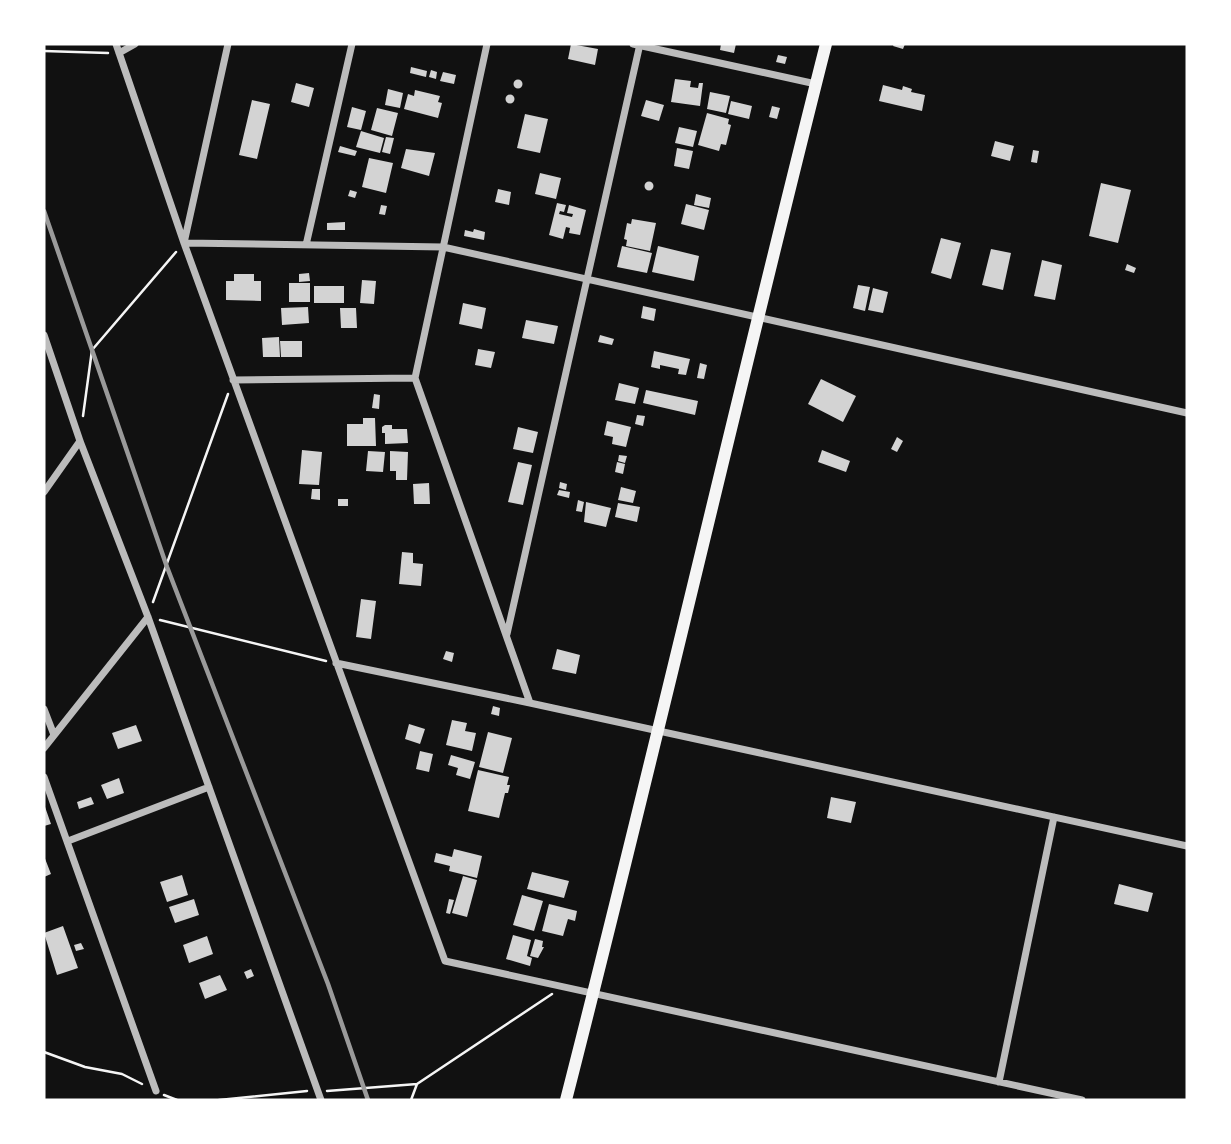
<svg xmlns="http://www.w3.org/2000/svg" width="1231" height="1144" viewBox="0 0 1231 1144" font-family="Rubik,sans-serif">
<rect width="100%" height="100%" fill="#111"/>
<path fill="#d3d3d3" d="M571,44L598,49L595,65L568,59Z
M721,44H736L734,53L720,50Z
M894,44H905L903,49L893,46Z
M778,55L787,57L785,64L776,62Z
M411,67L427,71L426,77L410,73Z
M431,70L437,72L436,79L429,77Z
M443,72L456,75L454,84L440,81Z
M675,79L691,81L690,87L698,88L699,83H703L700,106L671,102Z
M513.5 84a4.5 4.5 0 1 1 9 0a4.5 4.5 0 1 1-9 0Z
M296,83L314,88L309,107L291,102Z
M883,85L902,90L903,86L912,89L911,92L925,95L922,111L879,101Z
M388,89L403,93L400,108L385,105Z
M415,90L440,96L438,102L442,103L438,118L404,109L408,94L414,96Z
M710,92L730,96L726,113L707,109Z
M505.5 99a4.5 4.5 0 1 1 9 0a4.5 4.5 0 1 1-9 0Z
M252,100L270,104L257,159L239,155Z
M646,100L664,105L659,121L641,116Z
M731,101L752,106L749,119L728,114Z
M772,106L780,108L777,119L769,117Z
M352,107L366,111L361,130L347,127Z
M377,108L398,113L392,136L371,130Z
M707,113L729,119L728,124L731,125L726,145L721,144L719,151L698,145Z
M525,114L548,119L540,153L517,148Z
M679,127L697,131L693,147L675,143Z
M361,131L384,138L380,153L356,147Z
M386,137L394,138L390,154L382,152Z
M995,141L1014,146L1010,161L991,156Z
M340,146L357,151L355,156L338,152Z
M677,148L693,151L689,169L674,166Z
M406,149L435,153L429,176L401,168Z
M1033,150L1039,151L1037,163L1031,162Z
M369,158L393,163L386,193L362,187Z
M540,173L561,178L556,199L535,194Z
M644.5 186a4.5 4.5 0 1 1 9 0a4.5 4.5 0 1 1-9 0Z
M1101,183L1131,190L1118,243L1089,236Z
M498,189L511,192L509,205L495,202Z
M350,190L357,192L355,198L348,196Z
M696,194L711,198L709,208L694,205Z
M557,203L566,205L564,212L560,211L559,214L572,217L573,214L567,213L569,205L586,210L580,235L569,233L570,228L566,227L563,239L549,235Z
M686,204L709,210L704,230L681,224Z
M381,205L387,206L385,215L379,214Z
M632,219L656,223L650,251L626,246L627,240L624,239L627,223L631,224Z
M345,222V230H327V223Z
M474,229L485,232L484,240L464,236L465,230L473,232Z
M941,238L961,243L951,279L931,273Z
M622,246L652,253L647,273L617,267Z
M658,246L699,256L694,281L652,272Z
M991,249L1011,253L1003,290L982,285Z
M1042,260L1062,265L1055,300L1034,296Z
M1127,264L1136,268L1134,273L1125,270Z
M309,273L310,281L299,282V274Z
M234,274H254V281H261V301L226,300V281H234Z
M362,280L376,281L374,304L360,303Z
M289,283H310V302H289Z
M858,285L870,287L865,311L853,308Z
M314,286H344V303H314Z
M873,288L888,292L883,313L868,310Z
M463,303L486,308L482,329L459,324Z
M643,306L656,309L654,321L641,318Z
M308,307L309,323L282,325L281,308Z
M340,308H356L357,328H341Z
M526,320L558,326L554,344L522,338Z
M600,335L614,339L612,345L598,342Z
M279,337L280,357H263L262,338Z
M280,341H302V357H281Z
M478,349L495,352L491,368L475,365Z
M654,351L690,359L686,375L678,374L679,369L660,365V369L651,367Z
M700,363L707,365L704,379L697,378Z
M821,379L856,396L843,422L808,404Z
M619,383L639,388L635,404L615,400Z
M646,390L698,401L695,415L643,403Z
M374,394L380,395L379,409L372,408Z
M637,415L645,416L643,426L635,424Z
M363,418H375L376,446H347V424H363Z
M607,421L631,427L626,447L612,444L613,437L604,435Z
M385,425H392V429H407L408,443L385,444V433H382V427Z
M518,427L538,432L533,453L513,449Z
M897,437L903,441L897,452L891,449Z
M302,450L322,452L319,485L299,484Z
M822,450L850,461L846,472L818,462Z
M368,451L385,452L383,472L366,471Z
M390,451L408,452L407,480H396V471H390Z
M619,455L627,456L625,463L618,461Z
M518,462L532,465L523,505L508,502Z
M617,462L625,464L623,474L615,472Z
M560,482L567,484L566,490L559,488Z
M429,483L430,504H414L413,484Z
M621,487L636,491L633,503L618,500Z
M312,489H320V500L311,499Z
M559,490L570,492L569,498L557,495Z
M338,499H348V506H338Z
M578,500L584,502L582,512L576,511Z
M586,502L611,508L606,527L584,522Z
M618,503L640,507L637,522L615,517Z
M402,552L413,553V563L423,564L421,586L399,584Z
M361,599L376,601L371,639L356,637Z
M557,649L580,655L576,674L552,669Z
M446,651L454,653L452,662L443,659Z
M493,706L500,708L499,716L491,714Z
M452,720L467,723L465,731L476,733L472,751L446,745Z
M409,724L425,729L420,744L405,739Z
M136,725L142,741L118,749L112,733Z
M488,732L512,738L503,773L479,767Z
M420,751L433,754L429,772L416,769Z
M451,755L475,762L470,779L456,775L458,768L448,765Z
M478,770L509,777L507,785H510L508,793H505L499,818L468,811Z
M119,778L124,793L107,799L101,785Z
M91,797L94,804L79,809L77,802Z
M831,797L856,802L851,823L827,818Z
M44,804L51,824L44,826Z
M454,849L482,856L477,878L449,871L450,866L434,862L436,853L452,857Z
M44,856L51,874L44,877Z
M532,872L569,881L564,898L527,889Z
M182,875L188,895L167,902L160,882Z
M463,876L477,880L467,917L452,913Z
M1119,884L1153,893L1148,912L1114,904Z
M522,895L543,901L534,931L513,925Z
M194,899L199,915L175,923L169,907Z
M449,899L454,900L450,914L446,913Z
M549,904L577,911L575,921L568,919L563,936L542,931Z
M63,926L78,968L57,975L44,933Z
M513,935L531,940L527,956L532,958L530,966L506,959Z
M207,936L213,954L189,963L183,945Z
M535,939L543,941L542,947H544L538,958L530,956Z
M81,943L84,949L76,951L74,945Z
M251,969L254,976L247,979L244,972Z
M220,975L227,990L205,999L199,983Z"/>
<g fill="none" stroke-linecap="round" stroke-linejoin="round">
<path stroke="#f5f5f5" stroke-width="2.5" d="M44,51L108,53
M83,416L92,350L176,252
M153,602L228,394
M160,620L326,661
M44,1052L85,1067L122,1074L142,1084
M327,1091L417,1084L552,994
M164,1095L177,1100
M219,1100L307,1091
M411,1100L417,1084"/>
<path stroke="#bcbcbc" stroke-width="7" d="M116,44L184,243L445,961L1082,1100
M228,44L184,243L443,247L1187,413
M487,44L415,378L530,703
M633,44L816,84
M119,53L135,44
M306,245L352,44
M44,335L80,441L148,617L321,1100
M233,380L415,378
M44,492L80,441
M507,634L640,44
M336,663L530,703L1187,846
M44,709L54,735
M44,748L148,617
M44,777L156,1091
M68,841L209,787
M999,1082L1054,817"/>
<path stroke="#f5f5f5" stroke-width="12" d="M566,1100C656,749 737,395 826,44"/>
<path stroke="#9a9a9a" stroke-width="4.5" d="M44,211L167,567L328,984L368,1100"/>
</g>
<rect width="1231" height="1144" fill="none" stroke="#ffffff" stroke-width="91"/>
</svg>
